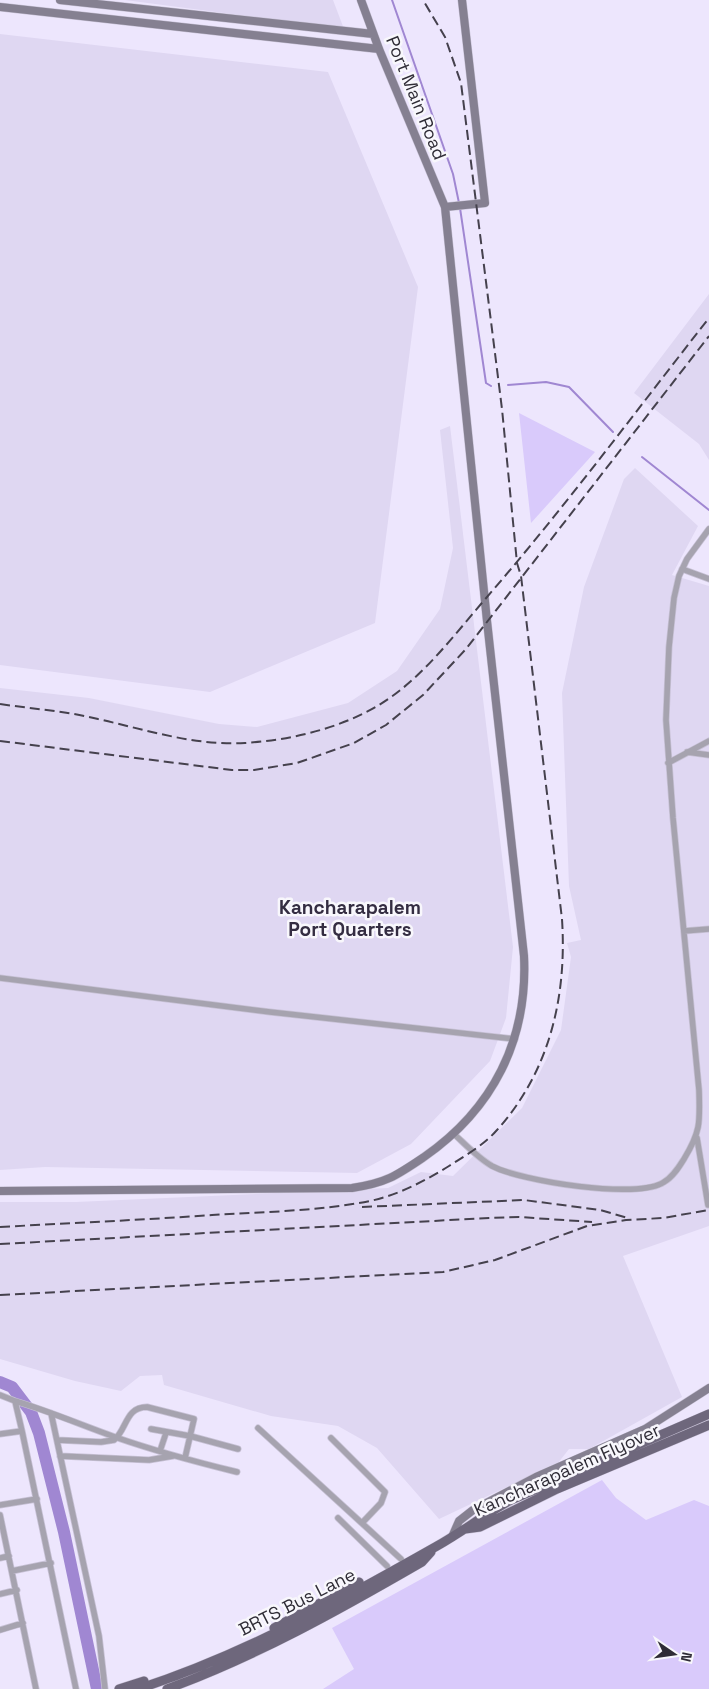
<svg xmlns="http://www.w3.org/2000/svg" width="709" height="1689" viewBox="0 0 709 1689" font-family="'Space Grotesk',sans-serif">
<rect width="100%" height="100%" fill="#ede6fd"/>
<path fill="#dfd7f2" d="M125,0H333L344,29Z
M0,34L328,72L418,287L375,623L210,692L0,665Z
M709,294V460L699,444L634,393Z
M450,426L513,947L506,1018L490,1061L411,1144L357,1173L45,1167L0,1170V688L89,698L219,724L257,727L348,703L397,671L440,609L453,548L440,430Z
M635,468L698,526L672,575L709,586V1226L623,1256L682,1397L589,1449H569L558,1463L439,1519L377,1448L338,1426L271,1416L164,1385L162,1375L140,1376L121,1391L75,1381L0,1359V1202H76L388,1188L421,1172L453,1176L522,1108L561,1030L571,957L567,943L581,940L569,886L562,693L584,587L624,479Z"/>
<path fill="#d9cafb" d="M519,413L595,452L531,523Z
M602,1480L616,1498L646,1520L694,1500L709,1506V1689H323L354,1669L332,1628Z"/>
<g fill="none" stroke-linecap="round" stroke-linejoin="round">
<path stroke="#a087d2" stroke-width="2" d="M392,0L453,174L459,203
M460,208L486,383L491,386
M508,385L546,382L569,387L613,432
M642,457L709,510"/>
<path stroke="#a087d2" stroke-width="12" d="M0,1382L12,1387L31,1412L39,1433L64,1532L97,1689"/>
<defs>
<path id="street" d="M682,569L709,579
M687,752L709,755
M668,763L709,741
M684,931L709,929
M0,978L270,1012L515,1039
M454,1134C466,1145 478,1158 492,1166C520,1181 639,1200 664,1182C673,1177 679,1167 684,1159C701,1131 700,1122 699,1090L673,818L666,720L669,647L674,598L679,576L687,559L709,529
M697,1138L708,1205
M0,1395L15,1401
M51,1413L99,1636L105,1689
M258,1428L401,1559
M151,1429L190,1436L238,1449
M22,1431L76,1689
M0,1434L22,1431L15,1401C49,1411 81,1425 115,1437C155,1451 196,1462 237,1472
M331,1438L385,1492L381,1503L362,1523
M57,1440L101,1442L114,1440C127,1430 125,1407 147,1407L194,1419L185,1458
M160,1451L166,1433
M60,1456L149,1460L173,1456
M0,1505L37,1499
M0,1515L36,1689
M338,1518L387,1566
M0,1558L9,1556
M12,1571L51,1563
M0,1594L17,1590
M0,1630L23,1623"/>
<path id="secondary" d="M60,0L373,34
M361,0L379,49L445,207
M0,7L379,49
M0,1191L352,1188C386,1183 396,1176 424,1157C493,1109 528,1040 524,956L487,621L445,207L485,203L462,0
M452,1537L459,1521L473,1510L536,1477L645,1429L709,1388"/>
<path id="primary" d="M465,1529L480,1527L557,1489L709,1425
M274,1628L359,1582
M119,1689L144,1681
M138,1689C243,1655 340,1601 437,1546C462,1532 485,1514 511,1500L709,1414
M167,1689C257,1656 339,1610 422,1562L431,1552"/>
</defs>
<use href="#street" stroke="#c7c1d5" stroke-width="7"/>
<use href="#secondary" stroke="#c7c1d5" stroke-width="9"/>
<use href="#primary" stroke="#c7c1d5" stroke-width="10"/>
<use href="#street" stroke="#a6a3af" stroke-width="5.5"/>
<use href="#secondary" stroke="#858091" stroke-width="8"/>
<use href="#primary" stroke="#6e677c" stroke-width="9"/>
<path stroke="#45414d" stroke-width="2" stroke-dasharray="10 5" stroke-linecap="butt" d="M0,704C33,709 66,711 98,719C147,730 195,746 245,743C290,740 339,729 379,705C422,679 454,635 487,597C565,507 636,411 709,318
M0,741L232,770H254L297,763L354,743L386,725L423,695L466,649L709,336
M362,1207L524,1200L600,1210L628,1218
M0,1227C71,1223 141,1220 212,1215C264,1212 318,1211 370,1201C398,1195 425,1181 449,1166C466,1155 484,1145 497,1130C550,1071 567,996 562,919L521,576L517,563L502,409L461,83L445,37L423,0
M0,1244L489,1218L519,1217L592,1222
M0,1295L443,1272L495,1260L587,1226L626,1220L663,1218L709,1210"/>
</g>
<g text-anchor="middle" stroke-width="5" stroke-linejoin="round" paint-order="stroke">
<g font-size="18" fill="#2f2c36" stroke="#f8f7fc">
<text transform="translate(416 98) rotate(68)" y="6">Port Main Road</text>
<text transform="translate(567 1470) rotate(-24)" y="6">Kancharapalem Flyover</text>
<text transform="translate(297 1602) rotate(-27)" y="6">BRTS Bus Lane</text>
</g>
<g font-size="19" font-weight="bold" fill="#342d42" stroke="#f8f7fc">
<text x="350" y="914">Kancharapalem<tspan x="350" dy="22">Port Quarters</tspan></text>
</g>
</g>
<g transform="translate(674 1654) rotate(103)" stroke="#f8f7fc" stroke-width="4" paint-order="stroke">
<path d="M0-4L9 19L0 12L-9 19Z" fill="#2f2c36"/>
<text y="-8" font-size="14" font-weight="bold" text-anchor="middle" fill="#2f2c36">N</text>
</g>
</svg>
